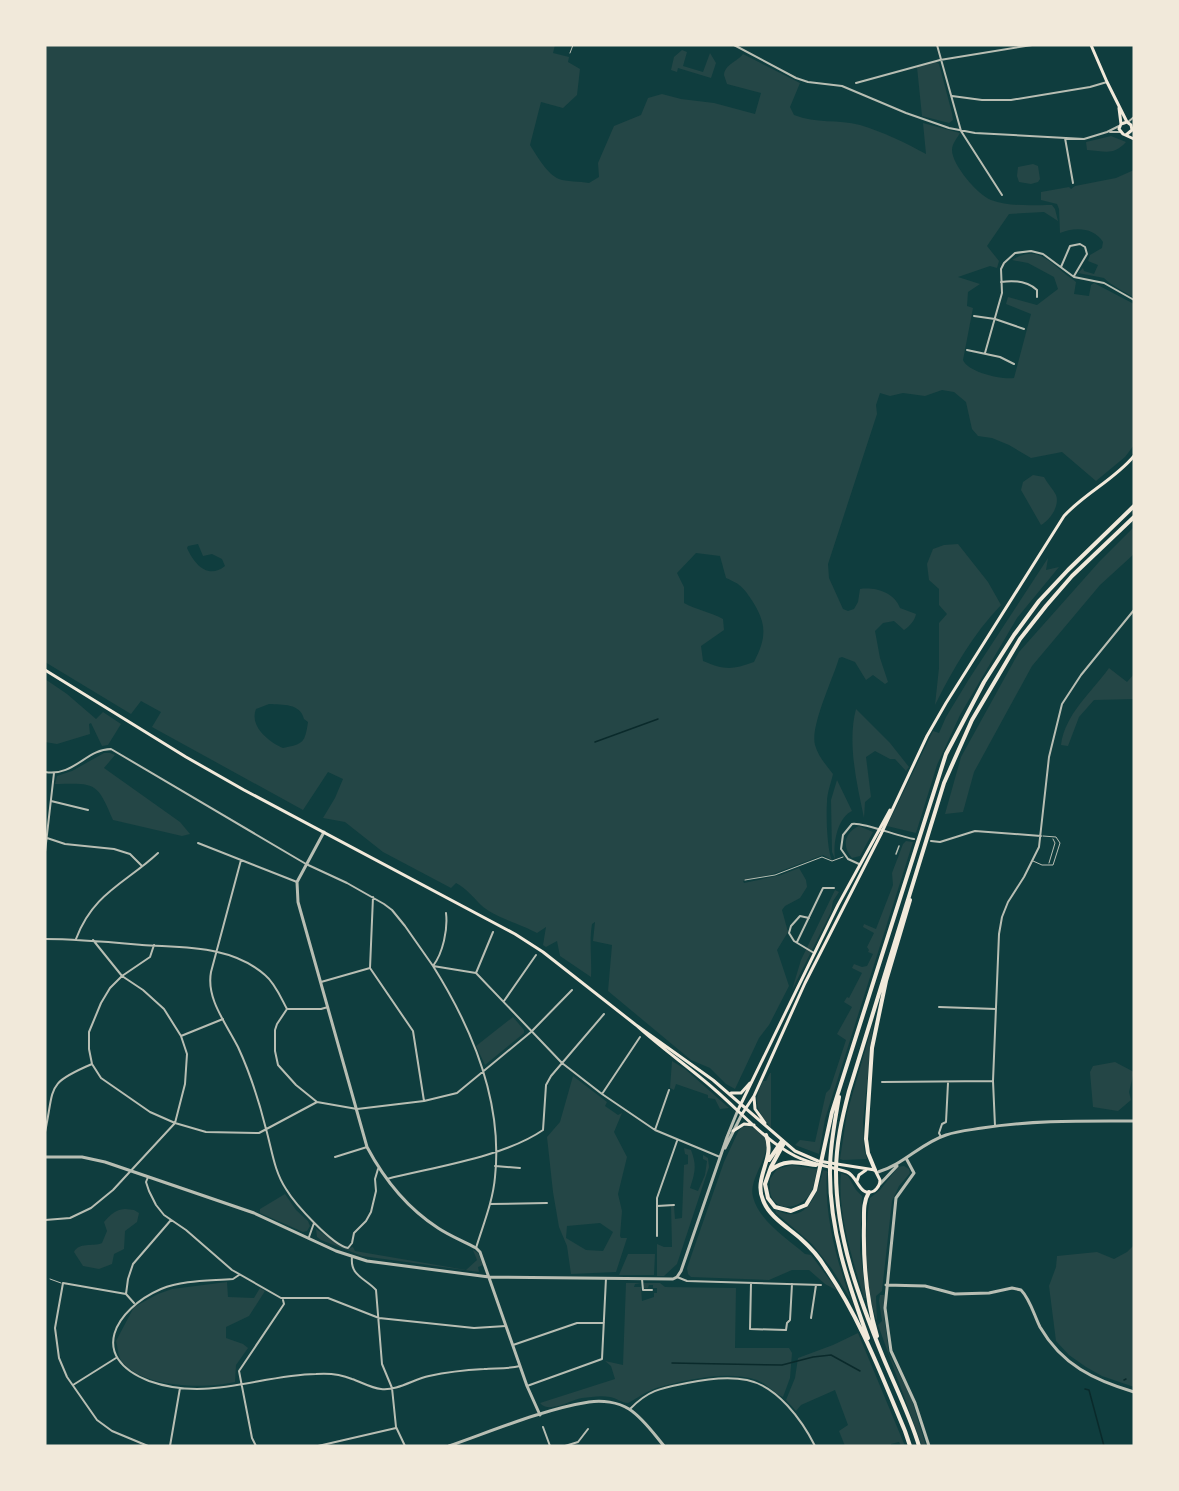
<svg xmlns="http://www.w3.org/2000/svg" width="1179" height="1491" viewBox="0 0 1179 1491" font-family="Montserrat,sans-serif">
<rect width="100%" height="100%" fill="#0f3d3e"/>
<path fill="#244646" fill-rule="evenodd" d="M45,45H555L553,53L569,57L568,62L580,69L577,95L563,108L541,102L530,145C537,156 547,174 559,179C566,182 580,181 589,183L599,177L598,163L614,126L641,115L648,98L662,94L681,99L714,103L755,114L761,93L727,84L724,75C725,64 737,62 743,54L800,83L790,107L794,115C816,124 838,119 860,125C883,132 906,143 926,154L923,123L960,133C957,138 952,144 952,150C952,165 978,195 991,200C1010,207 1033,205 1052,205L1055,209L1058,221L1044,212L1009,214L987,246L999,261L997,268L990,266L958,277L980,284L968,292L967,306L973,308L963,360C968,372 1001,380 1014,378L1031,314L1006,304L1008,297L1037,305L1058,289L1054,277L1028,263L1012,260C1035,246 1046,258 1064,273C1068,277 1072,278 1076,282L1074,294L1089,296L1091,285L1094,283L1134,304V445L1125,457L1096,481L1062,452L1031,458L1009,445L992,438L978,436L972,429L966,402L954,392L942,390L925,396L903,393L890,396L880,393L876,405L877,414L828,564L829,578L843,609L848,611L854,609L858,602L860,589C875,587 894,592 900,608L916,614C915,620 910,626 904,630L894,621L883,623L875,631L880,658L888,682L885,684L873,675L866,680L855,662L842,657L839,658C833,679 810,726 815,745C818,756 826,765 833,774C831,783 827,793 827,802C826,815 827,850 832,860L823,855L773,874L743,881L744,883L781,875L799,868L806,880L807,887L800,898L785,906L782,910L788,932L777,950L789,986L769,1025L759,1038L735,1089L726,1084L710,1068L691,1060L608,991L612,945L593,941L595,922L592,924C589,942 592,958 591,977L560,956L557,941L546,947L543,945L546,927L537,933C522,925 492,916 481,905C472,896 467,889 456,883L451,888L383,852L345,822L323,818L335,798L343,779L328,772L303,810L152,727L161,712L141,701L131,714L45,662ZM198,544L203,556L212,554L222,559L225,566C208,580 194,564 187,548L188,546ZM696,553L720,556L726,578C740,584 743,587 751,599C767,623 767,637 754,662C732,670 724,670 703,661L701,646L724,630L723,619C710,612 697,610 684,603V587L677,573ZM269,704C283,705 300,703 304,719L308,722C305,743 303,744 283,748C269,742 249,726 256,709Z
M682,50L687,52L683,66L703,72L710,53L716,63L711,78L678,68L677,72L671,70L674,57Z
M936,62L939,64L952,113L953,120L949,123L922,116L917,67Z
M1111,136L1126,142C1113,156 1105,151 1087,150L1086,142Z
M1033,164L1038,166L1040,179L1038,182L1031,184L1019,182L1017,176L1018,167Z
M1134,170V298C1126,292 1110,285 1104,278L1078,273L1083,268L1084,271L1094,274L1098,265L1088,261L1090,255L1102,248L1103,242C1094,227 1074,227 1060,233L1059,209L1057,204L1041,200V192L1069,187L1071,189L1075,186L1116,178Z
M1033,475L1044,477C1047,483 1053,489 1056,495C1060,506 1050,520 1041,525L1021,490L1023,482Z
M1134,527V554L1100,585L1032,666L974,772L963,812L945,814L961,757L1019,652L1099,562Z
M958,544L988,582L1001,605C973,634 953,669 935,705L939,668V623L947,614L939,605V589L929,580L927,564L933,549L944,545Z
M1048,558L1046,570L1059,567L1017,618L960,715L937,765L916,833L887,826L933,731L939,733L946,717L969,679Z
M1109,668L1127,682L1134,674V699L1094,700L1079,717L1068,746L1061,745C1065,714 1091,693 1109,668Z
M45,679L67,694L96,719L103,712L121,724L108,745L102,746L91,723L89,724L90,734L57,744L45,742Z
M856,709L890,743L909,767L906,771L895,759H890L875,751L866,757L871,797L865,802L864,818C857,784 847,743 856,709Z
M104,753H110L115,755L104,768L180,822L190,834L182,836L113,820C97,782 96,783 55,784L57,776L72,771Z
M837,780L852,811C837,818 833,844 835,859L832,852L831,800Z
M859,826L873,832L860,856L852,858C841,846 845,832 859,826Z
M906,841L913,842L825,1119L819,1154L795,1145L800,1140L815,1142L826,1093L830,1089L846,1040L837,1034L852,1007L844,1002L847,997L849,998L862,973L852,968L854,964L862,967L867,966L873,954L868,952L869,950L867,947L874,933L863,927L864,924L876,929L893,885L892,873L903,844Z
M835,890L839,892L833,901L831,912L792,990L801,960Z
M513,1017L524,1030V1033L485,1065L476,1046Z
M873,1023L863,1122L864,1149L867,1159L843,1160L840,1159L847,1113Z
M672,1061L685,1069L729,1108L720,1109L715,1099L708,1098V1095L676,1084L674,1090L670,1088Z
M1115,1062L1134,1072L1129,1092L1131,1100L1118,1111L1093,1107L1090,1072L1093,1066Z
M770,1073H771V1128C757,1110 752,1103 763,1081H766Z
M573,1076L607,1102L605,1106L618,1115L622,1113L614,1132L627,1157L618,1194L622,1211L620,1236L621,1238H627L616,1272L571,1274L567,1246L559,1227L553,1192L547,1137L560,1122ZM600,1223L613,1232L603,1251L586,1250L566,1238L567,1226Z
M748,1126C790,1140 746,1173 753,1197C759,1221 788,1239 805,1254L811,1255L838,1291L825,1284L809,1270H792L769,1280L691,1277L688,1274L687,1268L724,1162L738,1132L742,1127Z
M684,1148L691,1150C697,1165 695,1173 690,1188L698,1191L705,1175L707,1161L703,1159V1155L708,1158L709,1167L677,1264L664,1276H657V1244L664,1247H672L671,1205L674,1206L675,1219L682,1218L684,1165L688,1164V1155L685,1154Z
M792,1165L817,1169C815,1177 814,1186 811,1192C804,1206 781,1214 772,1198C769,1192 770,1185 770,1179L777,1169Z
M898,1167L904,1166L909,1169L910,1173L899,1186L892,1201L882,1291L876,1296L877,1321C864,1285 864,1241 869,1203L870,1198L880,1190Z
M823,1170L827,1171C824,1214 836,1259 851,1300L832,1269L812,1244L776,1213L775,1209C805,1227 818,1195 823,1170Z
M841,1173L848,1176L856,1190L862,1196L860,1250L866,1298H864C853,1260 837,1214 841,1173Z
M285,1194L296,1210L308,1221L310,1226L307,1231L303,1232L260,1213V1209Z
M125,1209L134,1210L139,1213L137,1222L125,1231L124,1249L114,1254L112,1264L99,1269L83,1266L74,1252C79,1242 92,1247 102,1243L107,1231L104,1222C111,1214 115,1210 125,1209Z
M316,1229L345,1249L353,1247L355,1251L466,1270L477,1260L473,1250L478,1253L483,1265L478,1267L479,1272L362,1256L321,1240L317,1237Z
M1134,1245V1387L1102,1376L1086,1367L1069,1355L1056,1341L1049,1286L1056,1267L1057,1256L1097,1252L1114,1259L1127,1252Z
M628,1254H655L654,1275H619Z
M227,1282L228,1297L254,1298L260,1288L265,1291L249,1316L226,1327V1338L243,1344L248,1348L236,1365L235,1382C205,1389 145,1388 123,1363C118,1358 118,1348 116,1341L134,1307L158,1294L172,1289Z
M626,1283H641L635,1284L634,1287H641L642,1301L654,1297V1293H657V1288H653V1285H649L648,1288H644V1283H660L665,1287L736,1288L735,1348H789L792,1353L790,1378L783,1397C775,1394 767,1384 757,1380C726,1370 686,1380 656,1388C647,1391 631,1402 628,1403C622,1403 616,1398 610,1397C601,1395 591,1397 582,1398C570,1400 549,1414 540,1403L615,1379L611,1366L605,1361L623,1365Z
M880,1295H884V1315L889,1354L911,1397L926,1446H922L878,1325L882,1321L879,1301Z
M858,1333L905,1446H901L899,1442L891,1444V1446H845L839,1431L848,1425L835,1390L801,1405L796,1411L786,1400L795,1378L798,1358L833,1345Z"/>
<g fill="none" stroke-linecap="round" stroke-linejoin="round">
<path stroke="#0a2a2b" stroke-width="1.5" d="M595,742L658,719
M672,1363L782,1365L813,1357L831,1355L860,1371
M1124,1380L1126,1379
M1085,1389L1089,1390L1104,1446"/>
<path stroke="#b8beb3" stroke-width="1" d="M570,53L573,45
M1033,861L1042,865H1053L1060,843L1056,837L1043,836
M1049,863L1055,843L1053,839
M745,880L775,875L822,857L832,861L843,857
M50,1279L61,1283"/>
<path stroke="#b8beb3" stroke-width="1.5" d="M896,854L899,846"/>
<path stroke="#b8beb3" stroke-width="2" d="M734,45L796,78L808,82L842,86L906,113L949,128L975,133L1084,139L1107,132L1119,126
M937,45L961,131L1002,195
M856,83L940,60L1032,45
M952,96L982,100H1011L1090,87L1107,82
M1128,122L1134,117
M1110,132H1121
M1065,138L1073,183
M1061,267L1070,246L1080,244L1085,247L1087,254L1074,276
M1001,282C1014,280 1027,281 1037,290V297
M974,316L995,319L1024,329
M967,350L1000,357L1014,364
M985,353L1002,293L1001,269L1004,263L1015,253L1031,251L1043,254L1074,277L1104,283L1134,300
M45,772C74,777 86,749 111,749L306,864L347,883L384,904L392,910L405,926L433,966L476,973L562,1063L602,1094L655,1130L720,1157
M51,801L88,810
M47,838L65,844L114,849L130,854L142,866
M931,841L940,842L975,831L1041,836
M198,843L297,882
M45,852L54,773
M241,860L211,972C206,999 226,1023 238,1047C250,1073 259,1101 266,1129C272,1150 274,1171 286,1189C295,1204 332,1245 348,1248L352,1243L354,1233L366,1221L371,1212L376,1191L375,1179L378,1169
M859,864L848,859L841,849L843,835L852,824C860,821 900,837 914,839
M373,897L370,968L413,1031L424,1101
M446,913C448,929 443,953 433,966C472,1028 503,1103 495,1177C493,1201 483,1225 476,1248
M809,918L800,916L791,926L789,933L794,941L814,953
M45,939C78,939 109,942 142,945C184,948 231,945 265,975C275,983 281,998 287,1009H321L328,1007
M76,939C93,893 126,883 158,853
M797,942L823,888H834
M154,945L150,957L122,976L110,988L101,1003L89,1032V1049L92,1064L101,1078L150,1112L175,1123L206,1132L259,1133L317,1102
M476,973L493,932
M321,982L370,968
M504,1001L536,955
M939,1007L996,1009
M287,1009L277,1024L275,1030V1051L278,1065L296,1085L317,1102L357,1109L424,1101L457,1093L531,1032L572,990
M181,1036L223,1019
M882,1082L993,1081
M602,1094L640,1037
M995,1126L993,1081L999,934L1002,917L1008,902L1024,877L1039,847L1049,757L1062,704L1081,675L1134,610
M655,1130L669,1090
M45,1132C55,1086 45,1084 92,1064
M941,1137L939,1133L942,1124L946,1122L948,1083
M335,1157L367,1147
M495,1166L520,1168
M148,1177L146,1182L149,1191L156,1205L164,1215L186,1230L232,1270L281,1298H328L379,1318L474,1328L506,1326
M387,1179C434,1167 504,1157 543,1130L546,1085L551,1076L604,1014
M490,1204L547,1203
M657,1206L674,1205
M45,1220L70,1218L91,1208L113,1190L175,1123L185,1084L187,1054L181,1036L164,1009L143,990L122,976L93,940
M657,1236V1198L677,1141
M309,1237L314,1223
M352,1257C350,1276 365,1278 376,1290L382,1364L392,1388L396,1427L405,1446
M239,1275L233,1279C210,1281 183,1280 161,1289C115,1309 87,1357 149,1381C208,1402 259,1375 316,1374C328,1373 340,1374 352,1379C361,1382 371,1388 381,1389C397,1391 414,1379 429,1376C447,1372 466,1370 484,1369C495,1368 509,1369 520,1366
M677,1277L687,1281L821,1285
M642,1279L643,1290H652
M751,1283L750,1329L786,1330L787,1323L790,1320L792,1284
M126,1294L128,1279L133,1264L171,1220
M134,1303L126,1294L63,1283L55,1328L59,1358L67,1377L97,1420L112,1431L148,1446
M811,1318L816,1285
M513,1345L577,1323H604
M73,1385L116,1358
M527,1386L602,1359L606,1278
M630,1409C648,1390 661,1388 687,1383C706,1379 728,1376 747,1380C777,1386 802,1420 815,1446
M543,1427L550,1446
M170,1446L180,1388
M256,1446L252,1438L239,1371L284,1304L283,1300
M318,1446L396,1428
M565,1446L578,1442L588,1429"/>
<path stroke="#b8beb3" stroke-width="3" d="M324,832L297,882L298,902L367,1147C384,1179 407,1208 438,1228C450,1236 463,1241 476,1248L480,1252L527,1386L540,1415
M725,1148L742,1114
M45,1157H82L105,1162L254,1213L336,1251L367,1261L489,1277L673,1279L677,1277L681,1271L727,1137L738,1110
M906,1158L914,1173L896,1198L885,1308L891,1351L915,1403L929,1446
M878,1172C903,1165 921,1143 946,1135C958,1131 970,1130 982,1128C1033,1120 1083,1121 1134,1121
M880,1184L897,1166
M886,1285L925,1286L955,1294L989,1293L1012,1288L1021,1290C1030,1299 1034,1315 1040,1327C1062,1365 1094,1380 1134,1392
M449,1446C492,1431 544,1409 589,1402C602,1400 618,1402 629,1409C643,1418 654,1434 664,1446"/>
<path stroke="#f1e9da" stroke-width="3" d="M1091,45L1107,82L1127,122
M1119,108L1121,124
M1126,135L1132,130L1131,125L1127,122L1121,124L1119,129L1123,134L1134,139
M45,670L186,757L244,790L515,934L543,952L636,1025L713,1080L795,1151L818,1161L875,1170L880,1180C880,1185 878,1188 874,1191C859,1198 858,1176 847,1172C830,1166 812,1165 795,1156C764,1140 740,1111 714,1089C689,1067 661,1048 636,1025
M731,1093H741L750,1083
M754,1097L755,1109L765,1123
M738,1110L838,905L890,810
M742,1114L754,1096L805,983L881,834L927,736L946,703L1064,516C1085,493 1114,480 1134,456
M733,1131L744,1124L754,1125
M857,1181L859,1175L866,1170"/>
<path stroke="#f1e9da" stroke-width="4" d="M839,1097C835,1121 830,1145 830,1169C829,1229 848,1283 868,1338
M766,1135C776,1158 753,1177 763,1200C769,1217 789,1228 801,1239C810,1247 819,1257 825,1267C860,1318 881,1374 905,1431L910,1446
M784,1143L771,1167L765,1184L768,1198L775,1207L791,1211L806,1205L815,1190L832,1112L946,754L984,682L1014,635L1039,601L1068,570L1134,506
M769,1160L782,1141
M771,1170C785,1158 800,1163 816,1165
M875,1170L868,1153L866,1139L872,1048L886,981L910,900
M869,1192C863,1202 864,1213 864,1224C863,1263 866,1299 877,1336
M919,1446C910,1416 895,1386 883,1357C859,1298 836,1237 836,1172C836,1144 842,1118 849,1091L944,783L972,720L1020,639L1046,606L1072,576L1134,517"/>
</g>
<rect width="1179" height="1491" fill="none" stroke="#f1e9da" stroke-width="93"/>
</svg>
